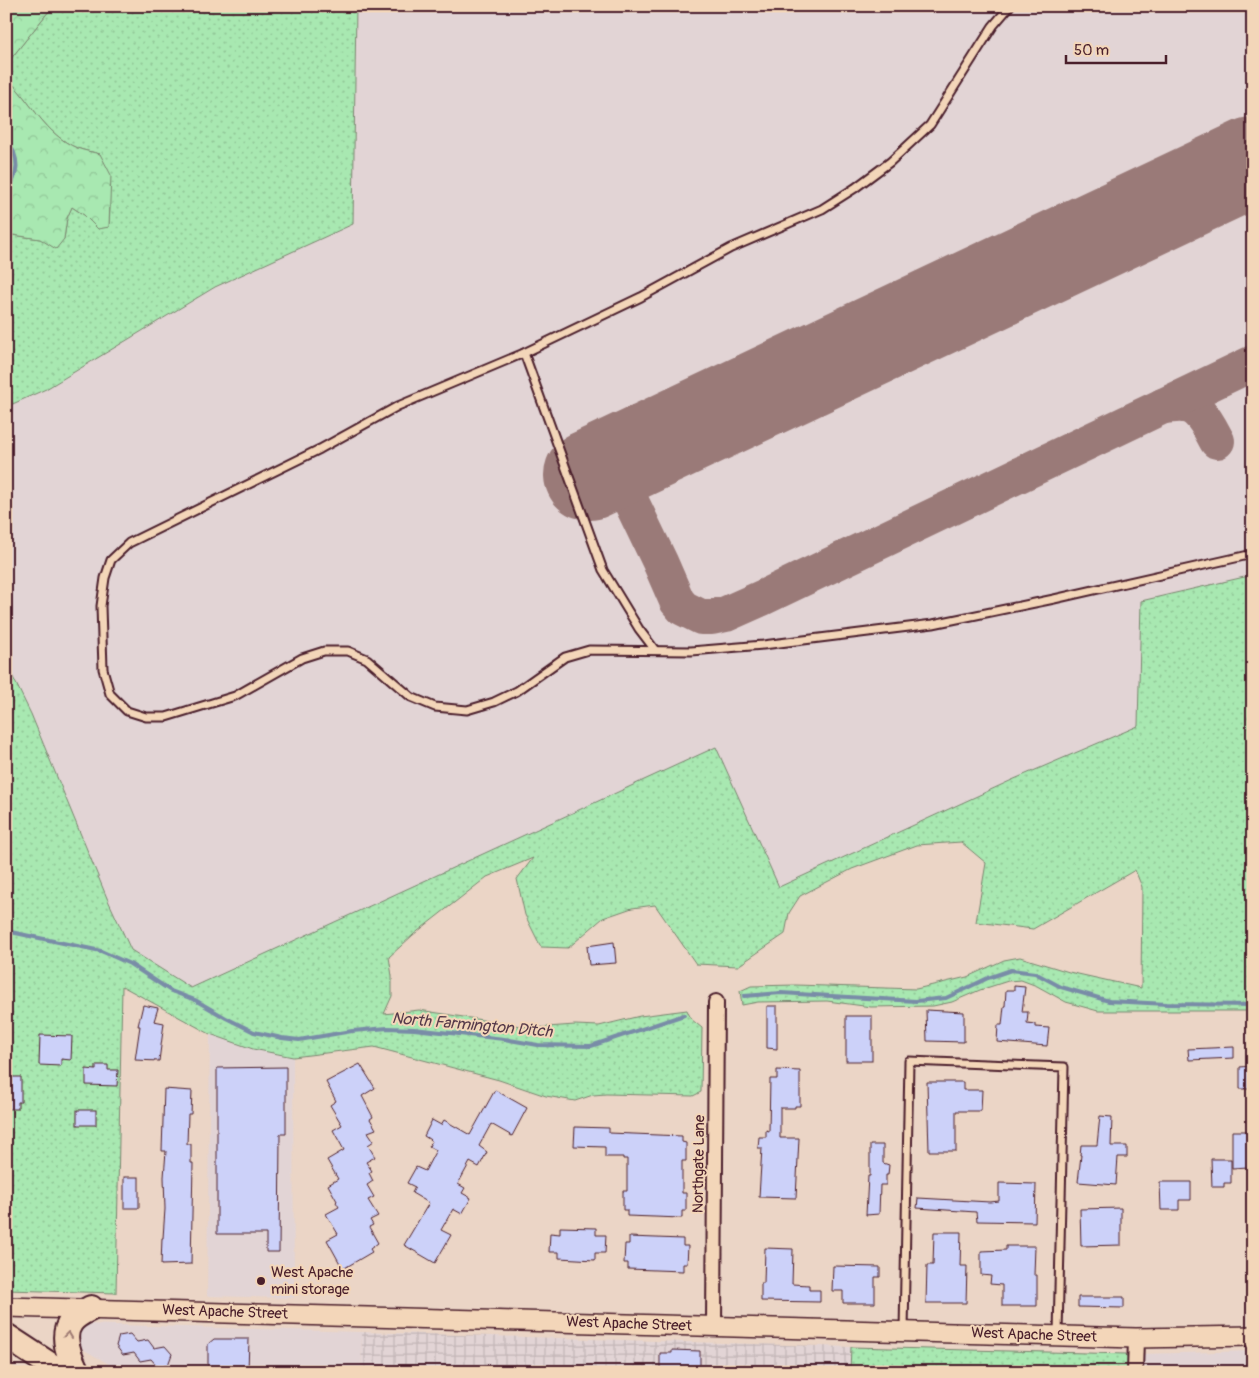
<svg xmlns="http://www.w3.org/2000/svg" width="1259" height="1378" font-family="Pangolin,sans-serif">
	<defs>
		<pattern id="industrial-grid" width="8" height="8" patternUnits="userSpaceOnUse" patternTransform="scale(1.25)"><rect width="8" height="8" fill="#e2d4d5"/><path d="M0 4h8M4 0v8" fill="none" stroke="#c3b6b7"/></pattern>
		<pattern id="grass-dots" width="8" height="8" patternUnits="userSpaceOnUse" patternTransform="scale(1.25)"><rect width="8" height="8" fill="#a8e8b1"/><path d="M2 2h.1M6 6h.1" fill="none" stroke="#92c798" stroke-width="1.8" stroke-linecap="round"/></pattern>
		<pattern id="forest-crowns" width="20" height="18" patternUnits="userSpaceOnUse" patternTransform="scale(1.25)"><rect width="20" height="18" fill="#a8e8b1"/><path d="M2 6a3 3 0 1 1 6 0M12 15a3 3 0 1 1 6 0" fill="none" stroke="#92c798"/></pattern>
	</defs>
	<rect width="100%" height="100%" fill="#ebd5c6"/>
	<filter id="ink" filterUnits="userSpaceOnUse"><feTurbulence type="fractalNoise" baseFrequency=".02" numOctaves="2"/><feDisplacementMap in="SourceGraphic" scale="10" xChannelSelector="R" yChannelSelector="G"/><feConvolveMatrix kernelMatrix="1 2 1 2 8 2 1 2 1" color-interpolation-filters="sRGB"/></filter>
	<g filter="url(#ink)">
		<g fill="#e2d4d5">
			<polygon points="356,6 1253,6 1253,575 1141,601 1138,726 1012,780 779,887 715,748 156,1004 107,898 31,714 6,663 6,407 46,389 215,287 353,224"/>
			<polygon points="210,1034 253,1049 293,1057 294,1298 207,1296"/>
			<polygon points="82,1324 362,1332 361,1372 123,1372 79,1347 77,1345 78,1325"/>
			<polygon points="1253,1351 1253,1372 1142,1372 1143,1354"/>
		</g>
		<polygon fill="url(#industrial-grid)" points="362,1332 851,1347 850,1372 361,1372"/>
		<g fill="url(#grass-dots)" stroke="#79846e">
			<path d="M53 6H356L353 224 215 287 46 389 6 407V234L40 239H64L67 218 72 207 84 215 98 229 109 226 110 207 100 154C93 152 85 151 77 148 46 135 31 102 8 79L9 61Z"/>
			<polygon points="1253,575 1253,1011 1098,1011 1066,1002 1037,986 1021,980 1008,981 980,990 952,1002 933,1006 871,1007 827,1001 758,1002 742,1005 740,991 751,986 796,985 916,989 967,977 1004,960 1020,957 1069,972 1141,988 1142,887 1135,870 1033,929 976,922 986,863 961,842 917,845 852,869 800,896 789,913 785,934 738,966 696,964 655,905 632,908 603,918 568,948 541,947 525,915 517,879 533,858 487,877 413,935 389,957 392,976 392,996 384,1014 419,1010 533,1028 575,1025 599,1026 640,1016 687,1010 691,1019 702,1028 701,1092 693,1096 606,1094 593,1095 575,1101 546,1096 499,1080 374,1047 293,1057 253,1049 210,1034 122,986 116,1293 6,1290 6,663 31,714 107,898 131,950 191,988 716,747 779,887 1012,780 1138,726 1141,601"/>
			<polygon points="851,1347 1126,1354 1130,1363 1130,1372 850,1372"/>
		</g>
		<path fill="url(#forest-crowns)" stroke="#79846e" d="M6 6H53L9 61 8 79C31 102 46 135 77 148 85 151 93 152 100 154L111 175 109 227 98 229 84 215 72 207 67 218 64 239 56 249 40 239 6 234Z"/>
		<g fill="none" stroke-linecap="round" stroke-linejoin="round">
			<g stroke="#798ca7" stroke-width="4">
				<path d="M6 139C21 159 19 173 6 194"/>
				<polyline points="6,931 101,951 130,964 171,991 195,1000 226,1018 254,1032 282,1038 299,1040 352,1031 388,1028 414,1029 504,1039 538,1045 591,1046 684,1015"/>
				<polyline points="744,996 781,993 916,1001 946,998 988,978 1011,970 1035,973 1061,987 1109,1001 1167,1004 1253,1005"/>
			</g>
			<g stroke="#9a7a78" stroke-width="36">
				<path d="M1163 406C1169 406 1177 404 1183 405 1201 406 1209 427 1217 441"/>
				<polyline points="613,464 660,562 677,601 683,608 701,617 712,617 726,614 762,598 1253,363"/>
			</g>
			<polyline stroke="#9a7a78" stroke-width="90" points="589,475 1253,162"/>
		</g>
		<g fill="#ccd1f9" stroke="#4a1f2b">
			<polygon points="614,942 616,963 589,965 587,946"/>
			<polygon points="1014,986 1025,987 1022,1012 1028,1012 1027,1023 1035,1024 1035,1027 1049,1028 1047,1046 997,1042 998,1025 1002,1025 1004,1006 1005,1006 1006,990 1014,990"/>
			<polygon points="143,1005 158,1008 154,1021 164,1023 159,1061 135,1060 140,1026 138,1026"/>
			<polygon points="767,1006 777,1006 777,1049 767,1048"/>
			<polygon points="926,1010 964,1012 964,1042 927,1041"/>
			<rect x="846" y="1016" width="26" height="45"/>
			<polygon points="40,1035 72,1036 71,1060 61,1059 61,1066 39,1065"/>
			<polygon points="1234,1047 1234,1058 1189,1060 1188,1049"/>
			<polygon points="360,1064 375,1088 362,1096 373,1117 370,1119 376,1129 368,1132 374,1141 368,1145 375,1157 366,1162 372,1171 369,1173 373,1181 367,1185 374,1197 368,1200 378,1216 370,1220 373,1225 369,1227 378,1243 370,1249 372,1252 343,1269 327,1240 338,1234 326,1214 339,1207 336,1202 337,1201 328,1185 338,1179 327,1160 344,1150 333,1130 342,1125 330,1105 336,1101 326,1082"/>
			<polygon points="96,1065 108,1065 108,1070 118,1070 117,1086 86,1085 86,1069 96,1070"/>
			<polygon points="1253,1066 1253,1089 1240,1089 1240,1067"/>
			<polygon points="286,1067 286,1134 280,1134 279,1252 266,1252 266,1234 217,1234 217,1068"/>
			<polygon points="777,1070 800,1071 800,1106 795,1106 795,1108 780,1108 780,1138 799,1138 796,1198 759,1197 762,1148 758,1148 759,1137 766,1137 766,1130 769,1131 770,1079 777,1079"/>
			<polygon points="6,1077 21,1077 21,1102 18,1102 18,1109 6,1109"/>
			<polygon points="927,1082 963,1082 963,1090 982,1090 981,1111 956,1111 956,1151 929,1151"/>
			<polygon points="164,1089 192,1091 191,1114 188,1114 187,1144 191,1144 191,1163 193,1163 191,1264 161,1265 162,1238 163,1238 165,1209 164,1177 166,1151 162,1151"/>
			<polygon points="495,1090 527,1108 512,1136 491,1124 479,1146 487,1152 479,1167 470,1162 458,1184 465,1188 462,1193 471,1198 462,1214 453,1209 441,1230 451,1235 435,1263 404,1245 429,1203 412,1193 415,1187 407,1183 416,1167 425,1171 436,1150 429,1146 432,1141 424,1136 432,1120 441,1125 444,1120 470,1135"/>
			<rect x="77" y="1110" width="19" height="15"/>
			<polygon points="1100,1116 1112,1117 1111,1146 1127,1146 1127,1157 1118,1157 1116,1185 1078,1182 1081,1155 1080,1155 1081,1145 1097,1145"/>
			<polygon points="575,1127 609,1128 609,1133 682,1136 682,1142 686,1143 686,1161 682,1161 682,1193 686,1193 686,1211 682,1211 682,1218 627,1216 627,1210 623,1210 623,1191 627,1191 627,1159 623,1159 623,1157 605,1157 605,1147 574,1146"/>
			<polygon points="1232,1131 1248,1131 1248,1167 1232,1168"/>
			<polygon points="870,1145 883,1145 883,1163 889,1165 888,1175 886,1175 886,1185 880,1185 879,1214 866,1215 868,1176 870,1176"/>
			<polygon points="1211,1159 1231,1159 1231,1183 1224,1183 1224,1187 1212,1187"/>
			<rect x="124" y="1177" width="15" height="31"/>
			<polygon points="1160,1182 1191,1182 1191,1200 1179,1200 1179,1210 1161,1210"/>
			<polygon points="999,1183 1036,1184 1035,1222 977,1221 976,1212 917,1208 918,1198 990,1202 999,1201"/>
			<polygon points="1121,1208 1121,1245 1081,1246 1080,1209"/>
			<polygon points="560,1227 596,1228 596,1235 606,1235 605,1253 595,1253 595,1260 559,1258 559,1252 549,1252 550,1233 560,1234"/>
			<polygon points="934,1232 961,1232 960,1266 967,1266 966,1303 926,1303 927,1265 933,1265"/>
			<polygon points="629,1237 683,1239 683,1246 688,1246 687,1264 683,1264 683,1271 628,1269 628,1263 624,1263 625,1244 629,1244"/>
			<polygon points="1006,1246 1035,1246 1034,1275 1037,1275 1037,1306 1002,1306 1002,1285 990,1284 991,1276 981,1275 981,1251 1006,1250"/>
			<polygon points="765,1248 793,1249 792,1284 809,1285 809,1290 820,1290 820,1302 761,1301 761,1283 764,1283"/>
			<polygon points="833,1266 880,1267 880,1277 875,1277 875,1303 843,1303 843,1291 832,1291"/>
			<polygon points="1078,1297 1124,1297 1124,1308 1078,1307"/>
			<polygon points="130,1334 137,1342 148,1340 154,1348 165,1346 172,1354 168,1365 158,1367 151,1359 140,1361 134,1353 123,1355 116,1346 119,1336"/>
			<polygon points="214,1339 249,1339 248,1372 208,1372 208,1344"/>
			<polygon points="672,1350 700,1351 700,1372 660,1372 660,1353 672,1353"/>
		</g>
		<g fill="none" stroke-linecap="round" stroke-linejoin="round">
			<g stroke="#4a1f2b" stroke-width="11">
				<g id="lane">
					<polyline points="1010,6 993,26 930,125 890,162 855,188 822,209 731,248 641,297 524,353 398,406 320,449 129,543 111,560 105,578 101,606 103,669 110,694 127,711 146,717 166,717 235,696 302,658 324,651 348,651 367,659 411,697 435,707 467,710 494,702 517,691 565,657 589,650 691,651 763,645 933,624 1054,599 1253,554"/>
					<polyline points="524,353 603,570 639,629 655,650"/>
					<polyline points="904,1331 909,1061 1064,1067 1058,1334"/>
				</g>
			</g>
			<g stroke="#4a1f2b" stroke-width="18">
				<g id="street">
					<polyline points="714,1326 716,1002"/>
					<polyline points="1135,1372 1136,1338"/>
				</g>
			</g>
			<g stroke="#4a1f2b" stroke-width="22">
				<polyline id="secondary" points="6,1307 1136,1338 1253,1336"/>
			</g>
			<g stroke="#4a1f2b" stroke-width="28">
				<g id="highway">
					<polyline points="6,1336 61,1372"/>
					<path d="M77 1372C70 1358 60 1336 71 1322 76 1315 84 1312 91 1308"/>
				</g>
			</g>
			<use href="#lane" stroke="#f3d6b9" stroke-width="7"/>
			<use href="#street" stroke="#f3d6b9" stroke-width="14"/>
			<use href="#secondary" stroke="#f3d6b9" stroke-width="19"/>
			<use href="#highway" stroke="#f3d6b9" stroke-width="24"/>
		</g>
		<defs><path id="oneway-chevron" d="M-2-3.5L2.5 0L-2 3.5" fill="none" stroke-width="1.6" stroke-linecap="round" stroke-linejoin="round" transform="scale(1.25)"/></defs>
		<use stroke="#9e7a72" href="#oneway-chevron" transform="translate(68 1335) rotate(-84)"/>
	</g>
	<circle fill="#4a1f2b" stroke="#f3d6b9" stroke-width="2" cx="261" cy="1281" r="5"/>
	<g text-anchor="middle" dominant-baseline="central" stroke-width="4" stroke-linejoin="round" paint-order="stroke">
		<g font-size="15" fill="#4a1f2b" stroke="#f3d6b9">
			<text transform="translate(699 1164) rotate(-89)">Northgate Lane</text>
			<text transform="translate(225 1312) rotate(2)">West Apache Street</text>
			<text transform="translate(629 1324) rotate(2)">West Apache Street</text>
			<text transform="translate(1034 1335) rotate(2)">West Apache Street</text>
		</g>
		<g font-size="15" fill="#4a1f2b" stroke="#f3d6b9" text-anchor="start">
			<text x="271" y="1272">West Apache<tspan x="271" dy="17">mini storage</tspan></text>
		</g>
		<g font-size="16" font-style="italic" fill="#563a4a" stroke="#f3d6b9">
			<text transform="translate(472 1025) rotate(5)">North Farmington Ditch</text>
		</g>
	</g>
	<rect width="1259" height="1378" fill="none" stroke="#f3d6b9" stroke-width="25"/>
	<rect x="12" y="12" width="1234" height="1353" fill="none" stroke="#4a1f2b" stroke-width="2" filter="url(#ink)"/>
	<path d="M1066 55v8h100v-8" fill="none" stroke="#4a1f2b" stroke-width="2.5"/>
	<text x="1074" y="55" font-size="15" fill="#4a1f2b" stroke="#f3d6b9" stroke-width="4" paint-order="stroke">50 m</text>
</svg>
